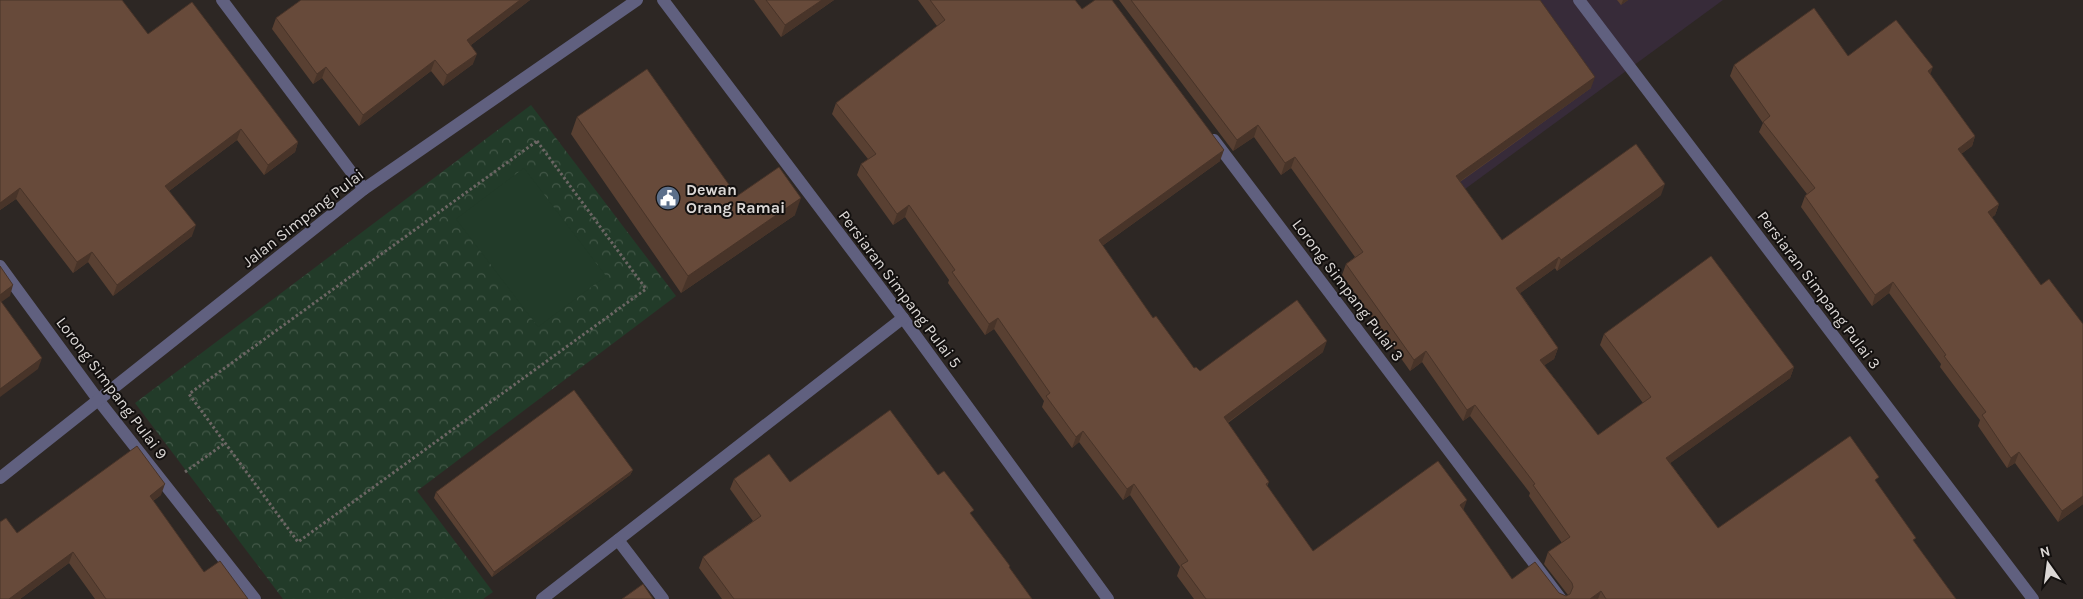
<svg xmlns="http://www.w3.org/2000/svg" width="2083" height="599" font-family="Karla,sans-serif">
	<defs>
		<pattern id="park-crowns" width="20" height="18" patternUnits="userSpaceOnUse" patternTransform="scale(1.25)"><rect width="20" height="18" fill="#223b29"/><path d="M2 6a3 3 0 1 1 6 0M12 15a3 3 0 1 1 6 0" fill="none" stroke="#425747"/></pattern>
	</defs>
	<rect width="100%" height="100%" fill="#2d2724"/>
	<polygon fill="#372b39" points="1323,0 1723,0 1461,192"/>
	<polygon fill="url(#park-crowns)" points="531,105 676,296 417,491 493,592 483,599 283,599 135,403"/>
	<polygon fill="#223b29" points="524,168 606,276 538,327 456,219"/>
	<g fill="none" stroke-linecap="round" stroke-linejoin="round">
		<g stroke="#6c6664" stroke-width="3" stroke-dasharray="2.5 2.5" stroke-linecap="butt">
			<polygon points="537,141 646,289 298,542 189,394"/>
			<polyline points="185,472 225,443"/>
		</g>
		<g stroke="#60607f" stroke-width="12">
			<polyline points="222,0 364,189"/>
			<polyline points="663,0 903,318 1108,599"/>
			<polyline points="1579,0 2033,599"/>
			<polyline points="1214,140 1561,599"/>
			<polyline points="0,266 99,401 255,599"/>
			<polyline points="0,478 364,189 637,0"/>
			<polyline points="618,540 663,599"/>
			<polyline points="542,599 903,318"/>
		</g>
	</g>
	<g fill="#594032">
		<polygon points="0,0 148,34 298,142 295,152 264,175 237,140 169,191 192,236 113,296 88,262 73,273 16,199 0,210"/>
		<polygon points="301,0 530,0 471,45 473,64 443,86 431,71 359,126 322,78 313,84 272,29 276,18"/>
		<polygon points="754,0 834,0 781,37"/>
		<polygon points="918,0 1075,0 1082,9 1220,161 1102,246 1153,318 1194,368 1200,371 1323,352 1228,423 1269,482 1267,486 1313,551 1463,510 1512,579 1559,593 1566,596 1568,595 1544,564 1548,552 1562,543 1529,496 1530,493 1470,416 1463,421 1422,362 1410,371 1342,275 1346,264 1355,257 1291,168 1281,175 1254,137 1233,151 1119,0 1540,0 1591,88 1460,182 1502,240 1661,195 1557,271 1555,268 1520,293 1558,348 1554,359 1544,365 1598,435 1643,403 1600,345 1604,334 1794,367 1790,378 1670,463 1718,528 1877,483 1915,543 1956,599 1194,599 1177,576 1180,567 1130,495 1123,500 1079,442 1072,448 1042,407 1044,401 994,329 985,335 948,283 949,280 905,217 893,225 857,175 861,164 868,159 832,114 836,103 937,26"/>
		<polygon points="1617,0 1628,0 1621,5"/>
		<polygon points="1848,56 1930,74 1975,136 1972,146 1961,154 1999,204 1995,215 1992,217 2083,504 2058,522 2015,463 2007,468 1978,426 1980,420 1940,367 1941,364 1889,293 1872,306 1801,207 1805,196 1807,194 1759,132 1763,123 1730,76 1734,65"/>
		<polygon points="577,117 737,196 795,215 681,293 571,134"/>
		<polygon points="633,470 630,475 492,577 434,498 436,492"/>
		<polygon points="938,475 972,516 1032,599 722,599 699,568 703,557 753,521 730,489 734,479 790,482"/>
		<polygon points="161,495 153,501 204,572 248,599 95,599 69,563 20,599 0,599 17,533"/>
	</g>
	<g fill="#483429">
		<polygon points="520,0 530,0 463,51 467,40"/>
		<polygon points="822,0 834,0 781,37 785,25"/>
		<polygon points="1623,0 1628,0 1621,5"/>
		<polygon points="477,54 473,64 443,86 447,75"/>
		<polygon points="435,60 431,71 359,126 363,115"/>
		<polygon points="326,67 322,78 313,84 317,74"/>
		<polygon points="1933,67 1929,78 1928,71"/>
		<polygon points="1595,77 1591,88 1452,187 1456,176"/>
		<polygon points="1258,125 1254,137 1233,151 1237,140"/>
		<polygon points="241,129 237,140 161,197 165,186"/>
		<polygon points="1975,136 1972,146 1954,159 1958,149"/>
		<polygon points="298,142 295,152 264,175 268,165"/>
		<polygon points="1224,150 1220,161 1095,251 1099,240"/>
		<polygon points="1295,157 1291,168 1281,175 1285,163"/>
		<polygon points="1665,184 1661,195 1557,271 1561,260"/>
		<polygon points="20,188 16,199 0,210 0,203"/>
		<polygon points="801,198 795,215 681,293 688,276"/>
		<polygon points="1999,204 1995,215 1984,223 1988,212"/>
		<polygon points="909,205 905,217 893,225 897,214"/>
		<polygon points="196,225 192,236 113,296 117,285"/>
		<polygon points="92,252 88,262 73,273 77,262"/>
		<polygon points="1559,257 1555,268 1512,299 1516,288"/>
		<polygon points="1893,282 1889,293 1872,306 1875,295"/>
		<polygon points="13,285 10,296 0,303 0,295"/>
		<polygon points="998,318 994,329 985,335 989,324"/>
		<polygon points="1327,341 1323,352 1220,428 1224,417"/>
		<polygon points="1558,348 1554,359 1536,371 1540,360"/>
		<polygon points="1426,351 1422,362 1410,371 1414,360"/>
		<polygon points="42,358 38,369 0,397 0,389"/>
		<polygon points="1794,367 1790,378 1662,469 1666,458"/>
		<polygon points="1475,405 1470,416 1463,421 1467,410"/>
		<polygon points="1083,431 1079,442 1072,448 1076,437"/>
		<polygon points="2019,452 2015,463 2007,468 2011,458"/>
		<polygon points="633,470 630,475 492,577 494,572"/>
		<polygon points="165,484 161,495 146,506 150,496"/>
		<polygon points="1134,484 1130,495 1123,500 1127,489"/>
		<polygon points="2083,496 2083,504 2058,522 2062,511"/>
		<polygon points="1467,500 1463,511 1460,505"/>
		<polygon points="73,552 69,563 20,599 9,599"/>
		<polygon points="1601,591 1598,599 1590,599"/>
	</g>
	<g fill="#674a3a" stroke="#483429">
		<polygon points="0,0 122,0 148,34 192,2 298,142 268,165 241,129 165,186 196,225 117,285 92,252 77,262 20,188 0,203"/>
		<polygon points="301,0 520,0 467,40 477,54 447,75 435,60 363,115 326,67 317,74 276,18"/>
		<polygon points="766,0 822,0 785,25"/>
		<polygon points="930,0 1075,0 1082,9 1095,0 1112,0 1224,150 1099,240 1153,318 1156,316 1194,368 1196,367 1200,371 1297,300 1327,341 1224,417 1269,482 1266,484 1313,551 1438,461 1467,500 1460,505 1512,579 1535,562 1559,593 1566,596 1570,594 1573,587 1572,583 1548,552 1570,537 1533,485 1535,484 1475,405 1467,410 1426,351 1414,360 1346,264 1363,252 1295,157 1285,163 1258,125 1237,140 1131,0 1540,0 1595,77 1456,176 1502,240 1636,144 1665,184 1561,260 1559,257 1516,288 1558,348 1540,360 1598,435 1651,397 1604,334 1711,256 1794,367 1666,458 1718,528 1850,436 1879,477 1875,480 1916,538 1913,540 1956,599 1606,599 1601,591 1590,599 1206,599 1181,565 1188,561 1134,484 1127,489 1083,431 1076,437 1046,396 1050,393 998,318 989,324 952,272 955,270 909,205 897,214 861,164 876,154 836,103 945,20"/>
		<polygon points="1814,8 1848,56 1896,20 1933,67 1928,71 1975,136 1958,149 1999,204 1988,212 2041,285 2049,279 2083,324 2083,496 2062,511 2019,452 2011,458 1982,415 1986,412 1944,356 1946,355 1893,282 1875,295 1805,196 1815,188 1763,122 1770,116 1734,65"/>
		<polygon points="647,69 737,196 779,167 801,198 688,276 577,117"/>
		<polygon points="0,266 13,285 0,295"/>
		<polygon points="0,300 42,358 0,389"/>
		<polygon points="574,390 633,470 494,572 436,492"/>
		<polygon points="890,410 938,475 944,471 974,510 970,513 1010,566 1009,567 1032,599 734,599 703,557 761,516 734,479 769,454 790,482"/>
		<polygon points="137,446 165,484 150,496 204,572 220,561 248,599 106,599 73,552 9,599 0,599 0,522 6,518 17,533"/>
		<polygon points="643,584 653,599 622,599"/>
	</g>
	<defs>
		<g id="civic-disc" transform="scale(1.25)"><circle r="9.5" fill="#5c6f8a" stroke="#13100f"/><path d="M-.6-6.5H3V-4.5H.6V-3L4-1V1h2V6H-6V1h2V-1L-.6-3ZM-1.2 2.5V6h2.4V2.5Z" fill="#fff"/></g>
	</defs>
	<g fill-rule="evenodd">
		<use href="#civic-disc" x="668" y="198"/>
	</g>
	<g text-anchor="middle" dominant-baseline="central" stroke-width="4" stroke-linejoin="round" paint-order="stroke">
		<g font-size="16" font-weight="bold" fill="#dcd8d6" stroke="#13100f" text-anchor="start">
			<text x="686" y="189">Dewan<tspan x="686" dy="18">Orang Ramai</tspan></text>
		</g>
		<g font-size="16" fill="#dcd8d6" stroke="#13100f">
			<text transform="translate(303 218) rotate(-38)">Jalan Simpang Pulai</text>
			<text transform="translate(900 289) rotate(53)">Persiaran Simpang Pulai 5</text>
			<text transform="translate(1348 290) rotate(53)">Lorong Simpang Pulai 3</text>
			<text transform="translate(1819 290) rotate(53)">Persiaran Simpang Pulai 3</text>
			<text transform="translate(112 388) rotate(53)">Lorong Simpang Pulai 9</text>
		</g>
	</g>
	<g transform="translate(2048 564) rotate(346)" stroke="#13100f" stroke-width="4" paint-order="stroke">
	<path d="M0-4L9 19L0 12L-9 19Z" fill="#dcd8d6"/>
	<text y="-8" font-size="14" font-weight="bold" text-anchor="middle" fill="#dcd8d6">N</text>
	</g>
</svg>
